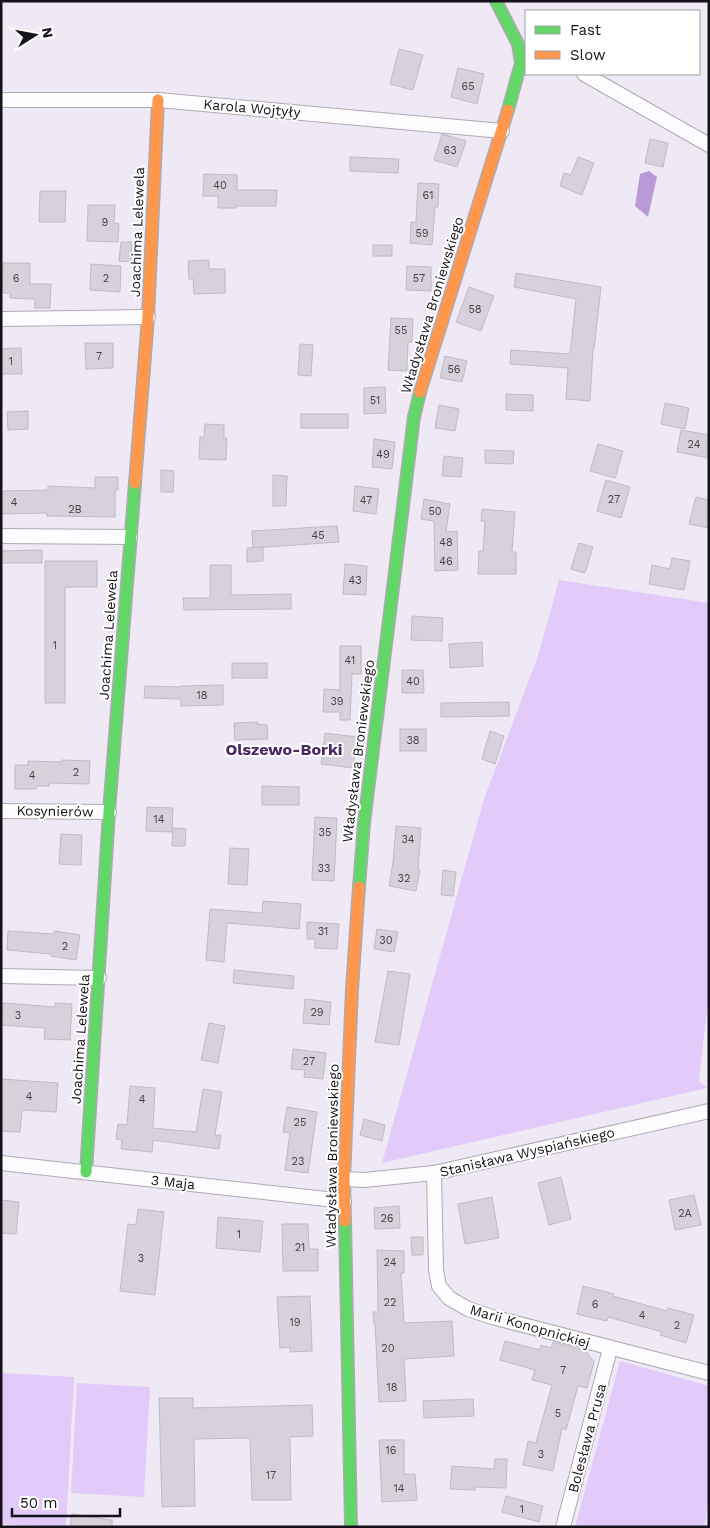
<svg xmlns="http://www.w3.org/2000/svg" width="710" height="1528" font-family="'Work Sans',sans-serif">
	<rect width="100%" height="100%" fill="#efe9f5"/>
	<g fill="#e2cbfa">
		<polygon points="559,580 709,603 709,1009 707,1009 699,1081 707,1088 382,1163 484,799 538,656"/>
		<polygon points="620,1361 709,1386 709,1488 705,1527 575,1527"/>
		<polygon points="1,1373 74,1377 66,1527 1,1524"/>
		<polygon points="77,1383 150,1387 144,1497 71,1493"/>
	</g>
	<polygon fill="#b999d7" points="649,171 657,177 648,217 635,206 640,174"/>
	<g fill="#d6d1db" stroke="#bfbac4">
		<polygon points="399,49 423,55 413,90 390,84"/>
		<polygon points="458,68 484,74 477,104 451,97"/>
		<polygon points="442,134 466,141 457,167 434,160"/>
		<polygon points="650,139 668,143 663,167 645,163"/>
		<polygon points="350,157 399,159 398,173 350,171"/>
		<polygon points="578,157 594,163 582,195 560,186 564,173 571,175"/>
		<polygon points="204,174 237,175 237,190 277,190 276,206 236,206 236,208 218,208 218,196 203,196"/>
		<polygon points="418,183 439,184 438,207 435,207 432,245 410,243 411,222 416,222"/>
		<polygon points="40,191 66,191 65,222 39,222"/>
		<polygon points="88,205 115,205 114,223 119,224 118,242 87,241"/>
		<polygon points="121,242 132,242 131,262 119,261"/>
		<rect x="373" y="245" width="19" height="11"/>
		<polygon points="209,260 209,269 225,269 225,293 194,294 193,279 189,279 188,261"/>
		<polygon points="3,263 30,263 30,284 51,284 50,308 35,308 35,299 10,298 10,293 2,293"/>
		<polygon points="91,264 121,266 120,292 90,290"/>
		<polygon points="407,266 431,267 431,291 406,290"/>
		<polygon points="516,273 601,287 594,349 593,349 590,401 566,399 568,368 510,364 511,350 570,354 576,299 514,287"/>
		<polygon points="469,287 494,296 481,331 456,322"/>
		<polygon points="391,318 413,319 412,342 408,342 407,371 388,370"/>
		<polygon points="85,343 113,343 113,368 86,369"/>
		<polygon points="300,344 313,345 311,376 298,375"/>
		<polygon points="21,348 22,374 1,374 1,349"/>
		<polygon points="445,356 467,361 462,382 440,378"/>
		<polygon points="385,387 386,413 364,414 364,388"/>
		<polygon points="506,394 533,395 533,411 506,410"/>
		<polygon points="665,403 689,408 685,429 661,424"/>
		<polygon points="439,405 459,409 455,431 435,428"/>
		<polygon points="28,411 28,429 8,430 7,412"/>
		<rect x="301" y="414" width="47" height="14"/>
		<polygon points="205,424 224,425 224,438 227,438 226,460 199,459 200,437 204,437"/>
		<polygon points="681,430 709,435 709,458 677,452"/>
		<polygon points="374,439 395,442 392,469 372,467"/>
		<polygon points="598,444 623,451 615,478 590,471"/>
		<polygon points="485,450 514,451 513,464 485,463"/>
		<polygon points="444,456 463,458 461,477 442,476"/>
		<polygon points="161,470 174,471 173,492 161,492"/>
		<polygon points="273,475 287,476 286,506 273,506"/>
		<polygon points="95,477 118,477 118,490 115,490 115,517 47,516 47,513 1,514 1,491 48,490 48,486 95,488"/>
		<polygon points="606,480 630,487 621,518 597,511"/>
		<polygon points="355,486 379,489 376,514 353,511"/>
		<polygon points="696,497 709,500 709,528 689,524"/>
		<polygon points="424,499 450,504 446,532 457,531 458,570 435,571 434,521 421,519"/>
		<polygon points="482,509 515,512 512,552 516,552 516,574 478,574 479,551 483,551 485,521 481,521"/>
		<polygon points="337,526 339,542 253,548 252,531"/>
		<polygon points="579,543 593,547 585,573 571,569"/>
		<polygon points="263,547 263,561 247,562 247,548"/>
		<polygon points="42,550 42,563 1,563 1,551"/>
		<polygon points="672,558 690,561 684,590 649,584 652,565 670,569"/>
		<polygon points="45,561 97,561 97,587 65,587 65,703 45,703"/>
		<polygon points="345,564 367,566 366,595 343,594"/>
		<polygon points="210,565 231,565 231,595 291,594 291,609 184,610 183,598 210,598"/>
		<polygon points="412,616 443,618 442,641 411,640"/>
		<polygon points="482,642 483,666 450,668 449,644"/>
		<polygon points="340,646 361,646 361,674 352,674 350,720 340,720 340,712 323,712 324,689 340,690"/>
		<rect x="232" y="663" width="35" height="15"/>
		<polygon points="402,670 423,670 424,693 402,693"/>
		<polygon points="223,685 223,705 181,706 181,699 144,698 145,686 181,687 181,686"/>
		<polygon points="509,702 509,716 441,717 441,703"/>
		<polygon points="257,722 257,724 267,725 268,739 235,740 234,723"/>
		<rect x="400" y="729" width="26" height="22"/>
		<polygon points="490,731 504,736 495,764 482,759"/>
		<polygon points="325,733 357,737 353,768 321,764"/>
		<polygon points="62,760 90,761 89,784 49,783 49,786 36,786 36,789 15,789 15,765 28,765 28,761 62,762"/>
		<polygon points="262,786 299,787 299,805 262,805"/>
		<polygon points="147,807 173,808 172,832 146,831"/>
		<polygon points="315,817 337,818 334,881 312,880"/>
		<polygon points="396,826 421,828 418,870 420,870 416,891 389,886 393,862"/>
		<polygon points="173,828 186,829 185,846 172,846"/>
		<polygon points="61,834 82,835 81,865 59,864"/>
		<polygon points="230,848 249,849 247,885 228,884"/>
		<polygon points="443,870 456,872 453,896 441,895"/>
		<polygon points="263,901 301,904 299,929 227,923 224,962 206,960 210,909 262,913"/>
		<polygon points="307,922 339,924 337,949 315,948 315,939 307,939"/>
		<polygon points="377,929 398,932 394,952 374,949"/>
		<polygon points="8,931 54,934 55,931 80,935 76,960 51,956 51,954 7,950"/>
		<polygon points="234,970 294,976 293,989 233,983"/>
		<polygon points="388,971 410,974 399,1045 375,1042"/>
		<polygon points="305,999 331,1002 329,1025 303,1023"/>
		<polygon points="3,1003 55,1007 55,1003 72,1004 70,1040 44,1039 45,1028 1,1025"/>
		<polygon points="209,1023 225,1026 218,1063 201,1060"/>
		<polygon points="293,1049 326,1053 323,1079 304,1077 305,1070 291,1069"/>
		<polygon points="1,1079 58,1083 56,1112 22,1110 20,1132 1,1131"/>
		<polygon points="130,1086 155,1088 153,1128 196,1132 203,1089 222,1092 215,1135 221,1135 219,1149 153,1140 152,1152 121,1149 122,1140 116,1139 118,1124 127,1125"/>
		<polygon points="287,1107 317,1112 308,1173 285,1170 290,1133 283,1132"/>
		<polygon points="364,1119 385,1125 382,1141 360,1135"/>
		<polygon points="561,1177 571,1219 549,1225 538,1183"/>
		<polygon points="694,1195 701,1225 675,1230 669,1200"/>
		<polygon points="492,1197 499,1238 465,1244 458,1204"/>
		<polygon points="1,1200 19,1202 16,1234 1,1233"/>
		<polygon points="399,1206 400,1228 375,1229 374,1208"/>
		<polygon points="138,1209 164,1212 155,1295 120,1291 128,1224 136,1225"/>
		<polygon points="218,1217 263,1221 260,1252 216,1248"/>
		<polygon points="282,1224 308,1224 309,1249 318,1249 318,1271 283,1271"/>
		<polygon points="411,1237 423,1237 423,1255 412,1255"/>
		<polygon points="377,1250 404,1251 404,1273 401,1273 404,1323 452,1321 454,1356 404,1359 406,1401 379,1402 375,1324 374,1324 373,1312 378,1312"/>
		<polygon points="583,1286 614,1294 613,1296 667,1311 668,1308 694,1315 686,1343 660,1335 662,1332 608,1317 607,1321 577,1314"/>
		<polygon points="310,1296 312,1351 290,1352 290,1347 280,1348 277,1297"/>
		<polygon points="505,1341 540,1350 541,1345 551,1348 553,1342 586,1351 594,1362 587,1388 578,1386 566,1430 562,1428 553,1471 523,1465 528,1441 536,1443 552,1385 532,1380 535,1370 500,1360"/>
		<polygon points="159,1398 193,1398 193,1408 312,1405 313,1436 290,1437 291,1500 252,1500 250,1438 194,1439 195,1506 162,1507"/>
		<polygon points="473,1399 474,1416 424,1418 423,1401"/>
		<polygon points="379,1440 404,1440 404,1474 415,1474 417,1500 382,1502"/>
		<polygon points="495,1459 507,1459 506,1488 475,1487 475,1490 450,1489 452,1466 494,1469"/>
		<polygon points="506,1496 543,1506 539,1522 502,1512"/>
		<polygon points="72,1514 112,1520 112,1527 70,1527"/>
	</g>
	<g fill="none" stroke-linecap="round" stroke-linejoin="round">
		<g stroke="#aeaab2" stroke-width="16">
			<g id="street">
				<polyline points="584,74 709,145"/>
				<polyline points="1,100 158,100 502,131"/>
				<polyline points="1,319 148,317"/>
				<polyline points="1,536 130,537"/>
				<polyline points="1,811 109,812"/>
				<polyline points="1,976 99,978"/>
				<polyline points="1,1163 344,1201"/>
				<polyline points="434,1173 436,1270 439,1286 449,1298 468,1309 492,1317 709,1373"/>
				<polyline points="344,1179 364,1180 434,1173 709,1111"/>
				<polyline points="563,1527 610,1349"/>
			</g>
		</g>
		<g stroke="#aeaab2" stroke-width="14">
			<g id="fast">
				<polyline points="496,1 518,44 521,63 508,110"/>
				<polyline points="359,887 364,823 414,417 420,392"/>
				<polyline points="86,1172 109,812 135,483"/>
				<polyline points="345,1221 351,1527"/>
			</g>
		</g>
		<g stroke="#aeaab2" stroke-width="14">
			<g id="slow">
				<polyline points="420,392 508,110"/>
				<polyline points="135,483 148,317 158,100"/>
				<polyline points="345,1221 344,1179 352,989 359,887"/>
			</g>
		</g>
		<use href="#street" stroke="#fdfcfe" stroke-width="14"/>
		<use href="#fast" stroke="#63d668" stroke-width="11"/>
		<use href="#slow" stroke="#ff974d" stroke-width="11"/>
	</g>
	<g text-anchor="middle" dominant-baseline="central" stroke-width="4" stroke-linejoin="round" paint-order="stroke">
		<g font-size="11" fill="#46424a">
			<text x="468" y="86">65</text>
			<text x="450" y="150">63</text>
			<text x="220" y="185">40</text>
			<text x="428" y="195">61</text>
			<text x="105" y="222">9</text>
			<text x="422" y="233">59</text>
			<text x="16" y="278">6</text>
			<text x="106" y="278">2</text>
			<text x="419" y="278">57</text>
			<text x="475" y="309">58</text>
			<text x="401" y="330">55</text>
			<text x="99" y="356">7</text>
			<text x="11" y="361">1</text>
			<text x="454" y="369">56</text>
			<text x="375" y="400">51</text>
			<text x="694" y="444">24</text>
			<text x="383" y="454">49</text>
			<text x="614" y="499">27</text>
			<text x="366" y="500">47</text>
			<text x="14" y="502">4</text>
			<text x="75" y="509">2B</text>
			<text x="435" y="511">50</text>
			<text x="318" y="535">45</text>
			<text x="446" y="542">48</text>
			<text x="446" y="561">46</text>
			<text x="355" y="580">43</text>
			<text x="55" y="645">1</text>
			<text x="350" y="660">41</text>
			<text x="413" y="681">40</text>
			<text x="202" y="695">18</text>
			<text x="337" y="701">39</text>
			<text x="413" y="740">38</text>
			<text x="76" y="772">2</text>
			<text x="32" y="775">4</text>
			<text x="159" y="819">14</text>
			<text x="325" y="832">35</text>
			<text x="408" y="839">34</text>
			<text x="324" y="868">33</text>
			<text x="404" y="878">32</text>
			<text x="323" y="931">31</text>
			<text x="386" y="940">30</text>
			<text x="65" y="946">2</text>
			<text x="317" y="1012">29</text>
			<text x="18" y="1015">3</text>
			<text x="309" y="1061">27</text>
			<text x="29" y="1096">4</text>
			<text x="142" y="1099">4</text>
			<text x="300" y="1122">25</text>
			<text x="298" y="1161">23</text>
			<text x="685" y="1213">2A</text>
			<text x="387" y="1218">26</text>
			<text x="239" y="1234">1</text>
			<text x="300" y="1247">21</text>
			<text x="141" y="1258">3</text>
			<text x="390" y="1262">24</text>
			<text x="390" y="1302">22</text>
			<text x="595" y="1304">6</text>
			<text x="642" y="1315">4</text>
			<text x="295" y="1322">19</text>
			<text x="677" y="1325">2</text>
			<text x="388" y="1348">20</text>
			<text x="563" y="1370">7</text>
			<text x="392" y="1387">18</text>
			<text x="558" y="1413">5</text>
			<text x="391" y="1450">16</text>
			<text x="541" y="1454">3</text>
			<text x="271" y="1475">17</text>
			<text x="399" y="1488">14</text>
			<text x="522" y="1509">1</text>
		</g>
		<g font-size="14" fill="#16121a" stroke="#fff">
			<text transform="translate(252 108) rotate(5)">Karola Wojtyły</text>
			<text transform="translate(137 232) rotate(-88)">Joachima Lelewela</text>
			<text transform="translate(432 305) rotate(-73)">Władysława Broniewskiego</text>
			<text transform="translate(108 635) rotate(-86)">Joachima Lelewela</text>
			<text transform="translate(358 751) rotate(-83)">Władysława Broniewskiego</text>
			<text transform="translate(55 811) rotate(1)">Kosynierów</text>
			<text transform="translate(80 1039) rotate(-86)">Joachima Lelewela</text>
			<text transform="translate(527 1152) rotate(-13)">Stanisława Wyspiańskiego</text>
			<text transform="translate(332 1156) rotate(-89)">Władysława Broniewskiego</text>
			<text transform="translate(173 1182) rotate(6)">3 Maja</text>
			<text transform="translate(530 1326) rotate(16)">Marii Konopnickiej</text>
			<text transform="translate(587 1438) rotate(-75)">Bolesława Prusa</text>
		</g>
		<g font-size="16" font-weight="bold" fill="#492a63" stroke="#fff">
			<text x="284" y="749">Olszewo-Borki</text>
		</g>
	</g>
	<rect width="710" height="1528" fill="none" stroke="#16121a" stroke-width="5"/>
	<rect x="525" y="10" width="175" height="65" fill="#ffffff" stroke="#a2a0a3"/>
	<rect x="535" y="26" width="25" height="8" fill="#63d668" stroke="#a2a0a3"/>
	<text x="570" y="35" font-size="15" fill="#16121a">Fast</text>
	<rect x="535" y="51" width="25" height="8" fill="#ff974d" stroke="#a2a0a3"/>
	<text x="570" y="60" font-size="15" fill="#16121a">Slow</text>
	<g transform="translate(35 35) rotate(79)" stroke="#ffffff" stroke-width="4" paint-order="stroke">
	<path d="M0-4L9 19L0 12L-9 19Z" fill="#16121a"/>
	<text y="-8" font-size="14" font-weight="bold" text-anchor="middle" fill="#16121a">N</text>
	</g>
	<path d="M12 1508v8h108v-8" fill="none" stroke="#16121a" stroke-width="2.5"/>
	<text x="20" y="1508" font-size="15" fill="#16121a" stroke="#ffffff" stroke-width="4" paint-order="stroke">50 m</text>
</svg>
